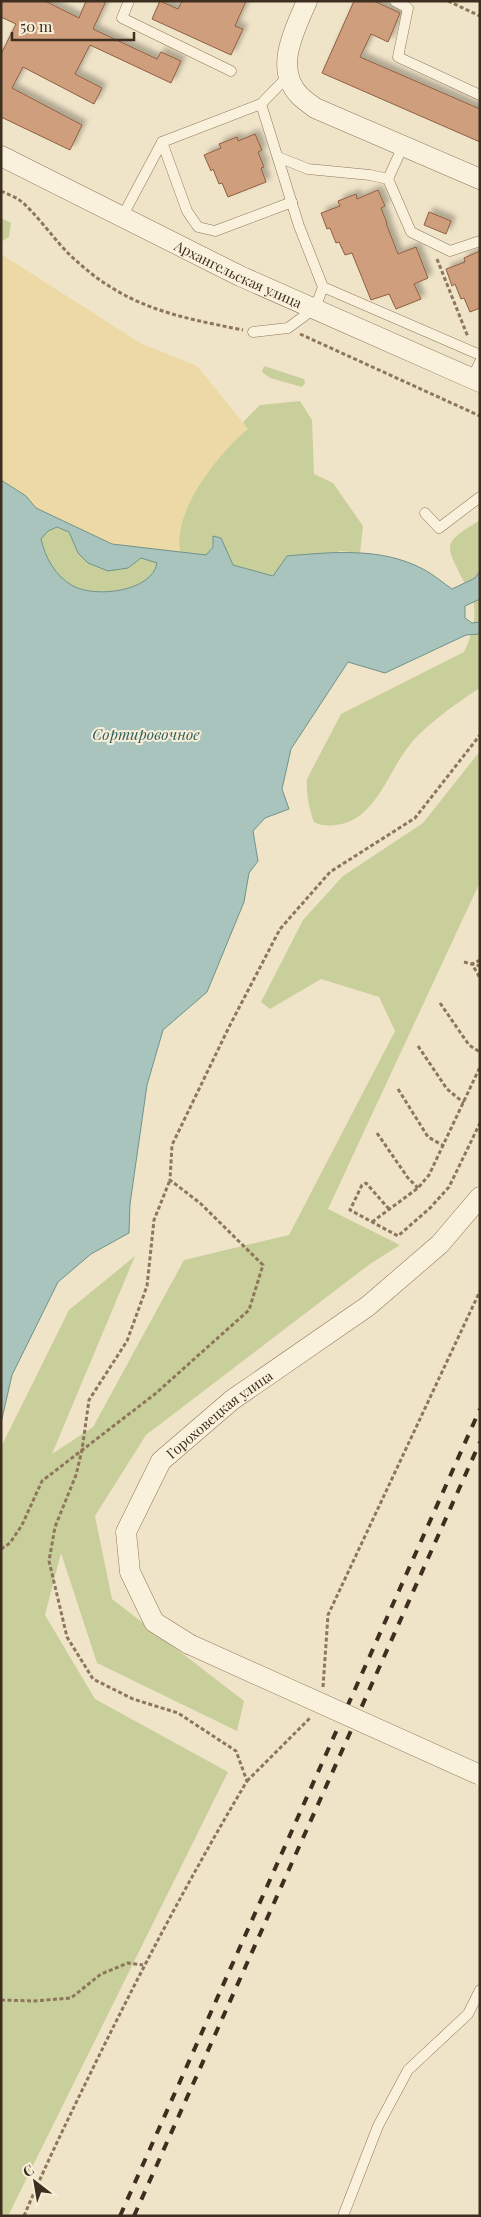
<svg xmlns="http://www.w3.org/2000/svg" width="481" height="2217" font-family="'Playfair Display',serif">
	<defs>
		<filter id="shadow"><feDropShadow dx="4.5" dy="-4.5" stdDeviation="2.5" flood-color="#0004"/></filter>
	</defs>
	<rect width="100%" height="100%" fill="#f0e4c8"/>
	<g fill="#c9cf9b">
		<polygon points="1,218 11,223 9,237 1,242"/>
		<polygon points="264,366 304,379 305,383 302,387 270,378 262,372"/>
		<path d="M300 401 312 420 314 474 333 483 363 526 360 553 340 551 274 576 233 565 221 538 214 536 213 547 206 555 180 553C172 511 217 455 247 429L243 422 260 405Z"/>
		<path d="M480 520V688C459 701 423 727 409 746 387 773 376 820 336 825 327 826 323 826 314 822 309 808 306 794 307 779L341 714 464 652C472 635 477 618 473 600 472 594 467 588 464 582 445 544 441 544 480 520Z"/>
		<path d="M57 527 69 532 78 553 128 568 141 558 158 563C150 592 96 598 73 586 55 576 45 557 41 539L48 531Z"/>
		<polygon points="480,751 480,882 328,1209 400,1245 370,1264 146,1435 95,1516 112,1599 244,1701 237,1731 97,1663 61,1553 45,1615 95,1699 228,1772 8,2216 1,2216 1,1447 69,1310 135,1256 52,1454 93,1427 184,1260 289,1235 395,1031 379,997 321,979 270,1009 261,1002 303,920 343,876 423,823"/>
	</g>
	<path fill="#ecd9a5" d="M1 254 140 343 197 366 248 429C217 455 172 511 180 553L112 544 36 508 26 496 1 480Z"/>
	<path fill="#a9c4bc" stroke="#6f938a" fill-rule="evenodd" d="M1 480 26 496 36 508 112 544 206 555 213 547V536L221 538 233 565 273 576 287 556C333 552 381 547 423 569 433 574 443 583 452 589L475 578 480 571V599L465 606V618L472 623 480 622V634L466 635 385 673 348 662 291 749 282 789 289 809 265 818 253 831 258 861 249 873 244 902 207 992 163 1030 147 1085 130 1204 129 1233 91 1254 58 1282 12 1375 1 1423ZM57 527 69 532 78 553 88 563 108 571 128 568 141 558 157 563C152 592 95 598 73 586 55 576 45 557 41 539L48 531Z"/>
	<g fill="#cf9f7d" stroke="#8d5f41" filter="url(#shadow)">
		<polygon points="1,1 45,1 79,18 86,1 106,1 93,29 157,59 161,52 181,61 171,83 90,45 75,74 102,88 94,104 23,67 12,88 82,125 70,150 1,117 1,54 16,24 1,17"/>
		<polygon points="160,1 178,9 182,1 246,1 235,26 243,29 231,55 152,19"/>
		<polygon points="354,1 374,1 400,13 388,42 371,34 360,57 480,109 480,142 322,73"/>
		<polygon points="255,134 262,150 258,152 264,167 261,168 266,182 228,197 222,183 219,184 213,169 211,171 204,155 221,148 219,144 237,137 238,141"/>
		<polygon points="378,190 385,206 381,208 387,223 386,223 398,254 416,247 428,278 414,284 421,299 396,309 389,294 371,300 352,253 345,255 339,242 336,243 330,228 327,229 321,213 340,206 338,201 356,194 357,199"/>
		<polygon points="429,212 451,221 446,234 424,225"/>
		<polygon points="480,251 480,308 470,312 464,298 461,299 455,284 452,286 446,269 465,262 464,258"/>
	</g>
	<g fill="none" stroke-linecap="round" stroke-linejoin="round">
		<g stroke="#8d765c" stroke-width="11">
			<g id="lane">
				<polyline points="129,1 122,18 231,71"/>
				<polyline points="395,1 408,8 398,57 480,95"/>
				<polyline points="162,142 187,211 198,227 215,231 292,202"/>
				<polyline points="278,157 308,169 370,175 388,179 411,232 450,251 480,241"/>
				<polyline points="388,179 403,146"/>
				<polyline points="122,217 162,142 261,104"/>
				<polyline points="323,287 480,355"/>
				<polyline points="253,332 288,328 315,308 323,287 299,226 261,104 289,75"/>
				<polyline points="472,378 480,362"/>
				<polyline points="425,513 439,528 480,497"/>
				<polyline points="343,2216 378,2126 408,2070 468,2014 480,1990"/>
			</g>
		</g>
		<g stroke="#8d765c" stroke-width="21">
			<g id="street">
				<path d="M307 1C295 29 273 69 300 96 304 100 310 104 315 108L480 179"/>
				<path id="s1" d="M1 156 240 276 480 382"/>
				<path id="s2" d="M189 1644 154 1622 130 1572 126 1532 161 1461 232 1400 368 1306 440 1244 480 1197"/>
			</g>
		</g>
		<g stroke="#8d765c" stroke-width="3" stroke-dasharray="4 2.5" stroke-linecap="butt">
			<polyline points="448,1 480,16"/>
			<path d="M1 191C7 194 13 196 18 199 34 210 55 241 70 255 124 307 173 316 243 330"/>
			<polyline points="437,259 468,337"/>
			<polyline points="300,334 480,416"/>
			<polyline points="480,960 472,964 480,978"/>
			<polyline points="464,962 480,966"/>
			<polyline points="440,1003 469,1045 480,1052"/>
			<polyline points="418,1046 447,1089 464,1103"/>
			<polyline points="398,1089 428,1137 444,1146"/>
			<polyline points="377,1133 408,1178 418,1188"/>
			<polyline points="389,1209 366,1183 362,1185 350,1210 398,1236 430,1208 449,1187 480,1123"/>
			<polyline points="372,1222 418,1188 429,1175 480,1067"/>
			<polyline points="1,1549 10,1543 22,1525 42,1481 155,1394 249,1310 263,1265 200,1203 170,1180 172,1145 229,1027 280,929 330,872 415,818 480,735"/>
			<polyline points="323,1687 328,1615 480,1291"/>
			<polyline points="247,1781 310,1718"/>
			<polyline points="1,2000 33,2001 71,1998 101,1974 128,1963 143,1965"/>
			<path d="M24 2216C45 2166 69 2117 93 2068 141 1970 191 1875 247 1781L236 1751 178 1713 133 1699 93 1679 67 1637 49 1561 55 1527 76 1475 82 1450 89 1400 127 1341 147 1286 154 1220 170 1180"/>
		</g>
		<use href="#lane" stroke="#faf1dc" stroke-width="10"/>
		<use href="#street" stroke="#faf1dc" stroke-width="20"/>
		<g stroke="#3d2e20" stroke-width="4" stroke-dasharray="9 9" stroke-linecap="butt">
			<polyline points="120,2216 480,1409"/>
			<polyline points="134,2216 480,1442"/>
		</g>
		<g stroke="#8d765c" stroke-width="21" stroke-linecap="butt">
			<polyline id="street-bridge" points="189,1644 480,1775"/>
		</g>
		<use href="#street-bridge" stroke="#faf1dc" stroke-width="20"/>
	</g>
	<g text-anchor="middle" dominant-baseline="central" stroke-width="4" stroke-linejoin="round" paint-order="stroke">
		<g font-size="14" fill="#3d2e20" stroke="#f7eed8">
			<text stroke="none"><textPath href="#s1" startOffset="265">Архангельская улица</textPath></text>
			<text stroke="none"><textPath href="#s2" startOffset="291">Гороховецкая улица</textPath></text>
		</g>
		<g font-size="15" font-style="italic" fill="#2f5d5a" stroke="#f7eed8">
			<text x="146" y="734">Сортировочное</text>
		</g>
	</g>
	<rect width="481" height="2217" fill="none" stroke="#3d2e20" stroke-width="5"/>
	<g transform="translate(35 2182) rotate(329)" stroke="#f7eed8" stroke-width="4" paint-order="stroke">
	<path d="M0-4L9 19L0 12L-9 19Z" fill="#3d2e20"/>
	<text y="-8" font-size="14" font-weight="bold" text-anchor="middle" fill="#3d2e20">С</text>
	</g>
	<path d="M12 32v8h122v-8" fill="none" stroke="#3d2e20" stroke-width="2.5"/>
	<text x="20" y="32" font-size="15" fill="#3d2e20" stroke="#f7eed8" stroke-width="4" paint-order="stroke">50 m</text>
</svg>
